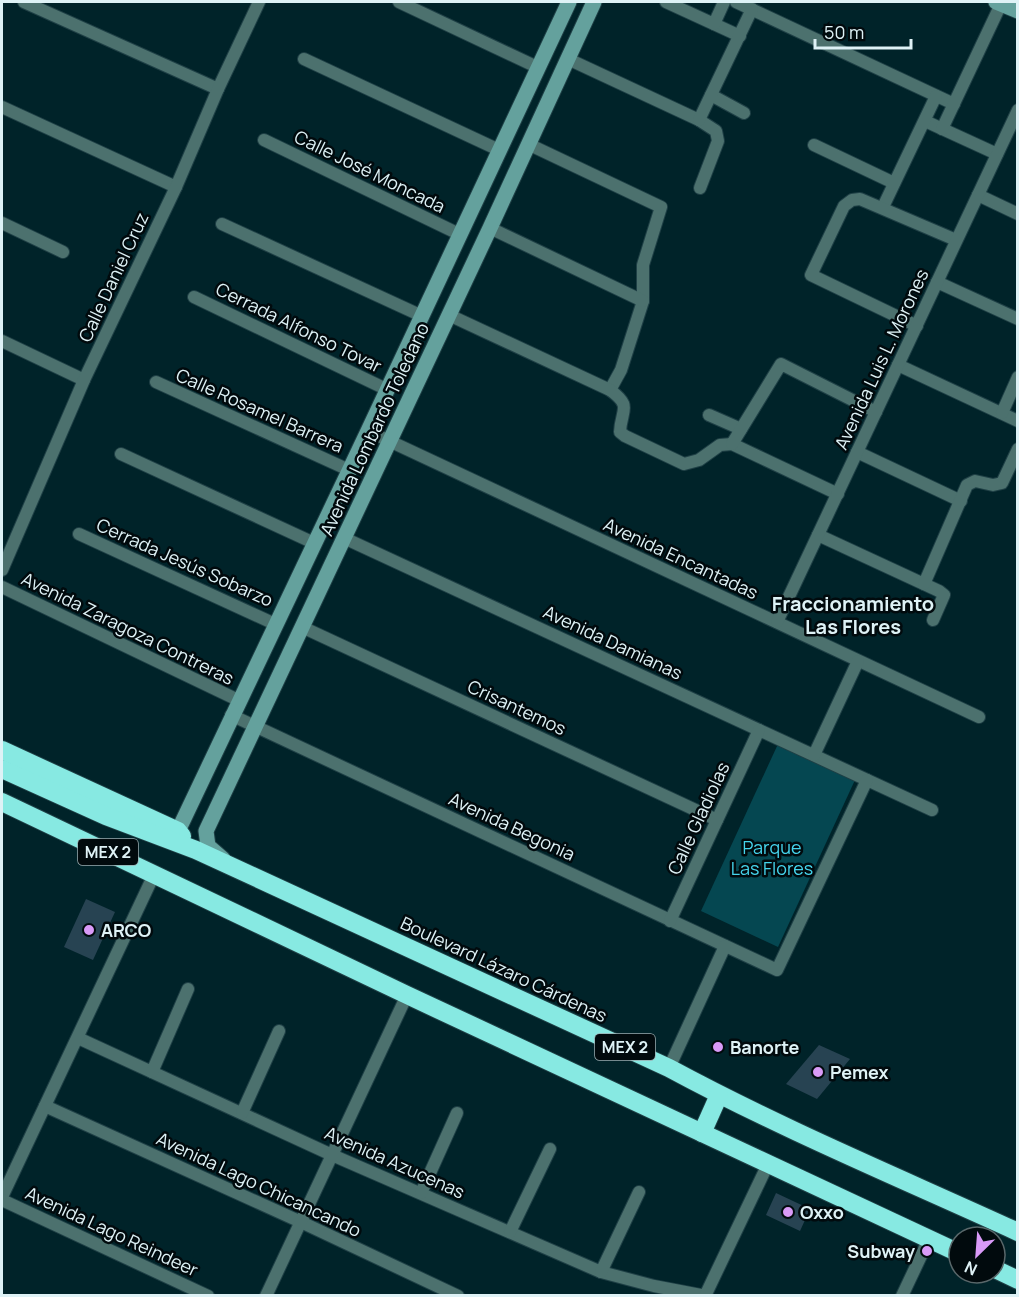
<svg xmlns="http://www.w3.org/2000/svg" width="1019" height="1297" font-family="Manrope,sans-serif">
	<rect width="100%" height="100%" fill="#002329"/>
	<polygon fill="#054751" points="778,744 855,780 778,947 701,911"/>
	<g fill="#274352">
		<polygon points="86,899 115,912 93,960 64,947"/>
		<polygon points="819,1045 850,1059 817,1099 786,1084"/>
		<polygon points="776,1193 810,1209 800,1231 766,1215"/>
	</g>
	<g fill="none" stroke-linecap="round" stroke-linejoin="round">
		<g stroke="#1f4046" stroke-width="14">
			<g id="street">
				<polyline points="24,2 218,89"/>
				<polyline points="399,2 537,67"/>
				<polyline points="666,2 740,36"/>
				<polyline points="736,2 954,104"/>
				<polyline points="714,24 724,2"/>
				<polyline points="304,59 499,150"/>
				<polyline points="568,59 699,120 716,131 718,141 700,188"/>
				<polyline points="711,95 744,113"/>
				<polyline points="2,107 176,187"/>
				<polyline points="699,120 752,9"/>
				<polyline points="925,121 997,154"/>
				<polyline points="942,129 1001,4"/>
				<polyline points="264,140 459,234"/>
				<polyline points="528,144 661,207 643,265 643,301 621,370 610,390"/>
				<polyline points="814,145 894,183"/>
				<polyline points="978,195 1018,214"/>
				<polyline points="883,207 936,96"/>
				<polyline points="2,223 63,252"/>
				<polyline points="222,224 422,316"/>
				<polyline points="490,228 643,301"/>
				<polyline points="937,282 1018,319"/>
				<polyline points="194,297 388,390"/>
				<path d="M449 315 610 390C633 407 621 409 620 432L625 436 684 464 699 460 720 445 732 444 838 494"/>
				<polyline points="917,326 811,275 844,206 852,200 860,199 956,240"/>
				<polyline points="2,341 84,380"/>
				<polyline points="898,365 1018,421"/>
				<polyline points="156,382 349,470"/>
				<polyline points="1002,413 1018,377"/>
				<polyline points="709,415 741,429"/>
				<polyline points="368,431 979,717"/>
				<polyline points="732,444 781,364 876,412"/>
				<polyline points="857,452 961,501"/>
				<polyline points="121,454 314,543"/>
				<polyline points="79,534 275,624"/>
				<polyline points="818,535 939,591 944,595 933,620"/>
				<polyline points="344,538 932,810"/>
				<polyline points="2,570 84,380 176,187 218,89 259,2"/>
				<polyline points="924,584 967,485 975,481 993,485 1002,483 1018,449"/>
				<polyline points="2,587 238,700"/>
				<polyline points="777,622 1018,110"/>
				<polyline points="302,627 717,820"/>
				<polyline points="231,715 777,970 867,780"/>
				<polyline points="814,755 858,661"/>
				<polyline points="670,921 759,730"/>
				<polyline points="78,1038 332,1155 601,1272 654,1286 706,1296"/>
				<polyline points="669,1068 725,946"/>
				<polyline points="152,1072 188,989"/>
				<polyline points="45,1106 301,1222 458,1296"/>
				<polyline points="242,1113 279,1031"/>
				<polyline points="421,1193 457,1113"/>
				<polyline points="2,1197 151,881"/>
				<polyline points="2,1200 208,1296"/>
				<polyline points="510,1232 550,1149"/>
				<polyline points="601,1272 639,1192"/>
				<polyline points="266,1296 407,995"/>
				<polyline points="705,1296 768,1164"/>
				<polyline points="902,1296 929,1239"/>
			</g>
		</g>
		<g stroke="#1f4046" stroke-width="17">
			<g id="secondary">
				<polyline points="996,2 1018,11"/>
				<polyline points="178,831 368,431 569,2"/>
				<polyline points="223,859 208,846 206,831 490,228 594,2"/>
			</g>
		</g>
		<g stroke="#1f4046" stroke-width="20">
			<g id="highway">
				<polyline points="2,750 178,831 182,836"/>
				<path d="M2 769 106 816 196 850 669 1068C782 1129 900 1178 1018 1232"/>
				<polyline points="2,802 407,995 959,1253"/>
				<polyline points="702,1133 719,1095"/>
				<polyline points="995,1269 1018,1280"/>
			</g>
		</g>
		<use href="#street" stroke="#4c716e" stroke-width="12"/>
		<use href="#secondary" stroke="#64a19d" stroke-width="15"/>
		<use href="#highway" stroke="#87e9e2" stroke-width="18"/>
	</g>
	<g fill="#d99af7" stroke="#010a0d" stroke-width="2">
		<circle cx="89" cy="930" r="6"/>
		<circle cx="718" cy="1047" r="6"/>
		<circle cx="818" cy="1072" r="6"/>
		<circle cx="788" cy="1212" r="6"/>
		<circle cx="927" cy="1251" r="6"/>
	</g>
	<g text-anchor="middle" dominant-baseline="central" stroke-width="5" stroke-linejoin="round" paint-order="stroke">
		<g fill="#010a0d" stroke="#9cacb0" stroke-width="1.5">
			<rect x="78" y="839" width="60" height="26" rx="4.5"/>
			<rect x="595" y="1034" width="60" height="26" rx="4.5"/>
		</g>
		<g font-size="16" font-weight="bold" fill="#def2f6">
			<text x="108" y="852">MEX 2</text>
			<text x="625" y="1047">MEX 2</text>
		</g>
		<g font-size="18" fill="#def2f6" stroke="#010a0d">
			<text transform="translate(370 171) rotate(26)">Calle José Moncada</text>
			<text transform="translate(113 277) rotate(-65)">Calle Daniel Cruz</text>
			<text transform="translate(299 327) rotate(26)">Cerrada Alfonso Tovar</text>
			<text transform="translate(881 359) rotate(-65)">Avenida Luis L. Morones</text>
			<text transform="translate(260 410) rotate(24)">Calle Rosamel Barrera</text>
			<text transform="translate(374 429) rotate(-65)">Avenida Lombardo Toledano</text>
			<text transform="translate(681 558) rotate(25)">Avenida Encantadas</text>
			<text transform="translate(185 562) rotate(24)">Cerrada Jesús Sobarzo</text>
			<text transform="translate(128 628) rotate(26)">Avenida Zaragoza Contreras</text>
			<text transform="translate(613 642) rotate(25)">Avenida Damianas</text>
			<text transform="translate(517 707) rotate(25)">Crisantemos</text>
			<text transform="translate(698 818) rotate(-65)">Calle Gladiolas</text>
			<text transform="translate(512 826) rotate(25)">Avenida Begonia</text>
			<text transform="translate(504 969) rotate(25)">Boulevard Lázaro Cárdenas</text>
			<text transform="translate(395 1162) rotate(24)">Avenida Azucenas</text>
			<text transform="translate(259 1184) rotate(25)">Avenida Lago Chicancando</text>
			<text transform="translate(112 1231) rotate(25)">Avenida Lago Reindeer</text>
		</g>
		<g font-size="18" fill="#45d5ed" stroke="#010a0d">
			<text x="772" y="847">Parque<tspan x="772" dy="21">Las Flores</tspan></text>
		</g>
		<g font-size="18" font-weight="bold" fill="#def2f6" stroke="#010a0d" text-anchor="start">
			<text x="101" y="930">ARCO</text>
			<text x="730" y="1047">Banorte</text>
			<text x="830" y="1072">Pemex</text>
			<text x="800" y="1212">Oxxo</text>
			<text x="915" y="1251" text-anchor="end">Subway</text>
		</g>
		<g font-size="20" font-weight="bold" fill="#def2f6" stroke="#010a0d">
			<text x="853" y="603">Fraccionamiento<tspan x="853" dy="23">Las Flores</tspan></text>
		</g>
	</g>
	<rect width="1019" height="1297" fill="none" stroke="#def2f6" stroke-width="6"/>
	<g transform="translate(977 1255) rotate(205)"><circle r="28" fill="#010a0d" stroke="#59676a" stroke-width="1.5"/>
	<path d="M0-4.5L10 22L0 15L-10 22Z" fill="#d99af7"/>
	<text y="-9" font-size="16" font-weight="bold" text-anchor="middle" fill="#def2f6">N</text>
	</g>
	<path d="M815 39v9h96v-9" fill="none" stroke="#def2f6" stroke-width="3"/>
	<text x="824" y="39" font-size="18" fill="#def2f6" stroke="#010a0d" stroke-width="4.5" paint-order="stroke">50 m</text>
</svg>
